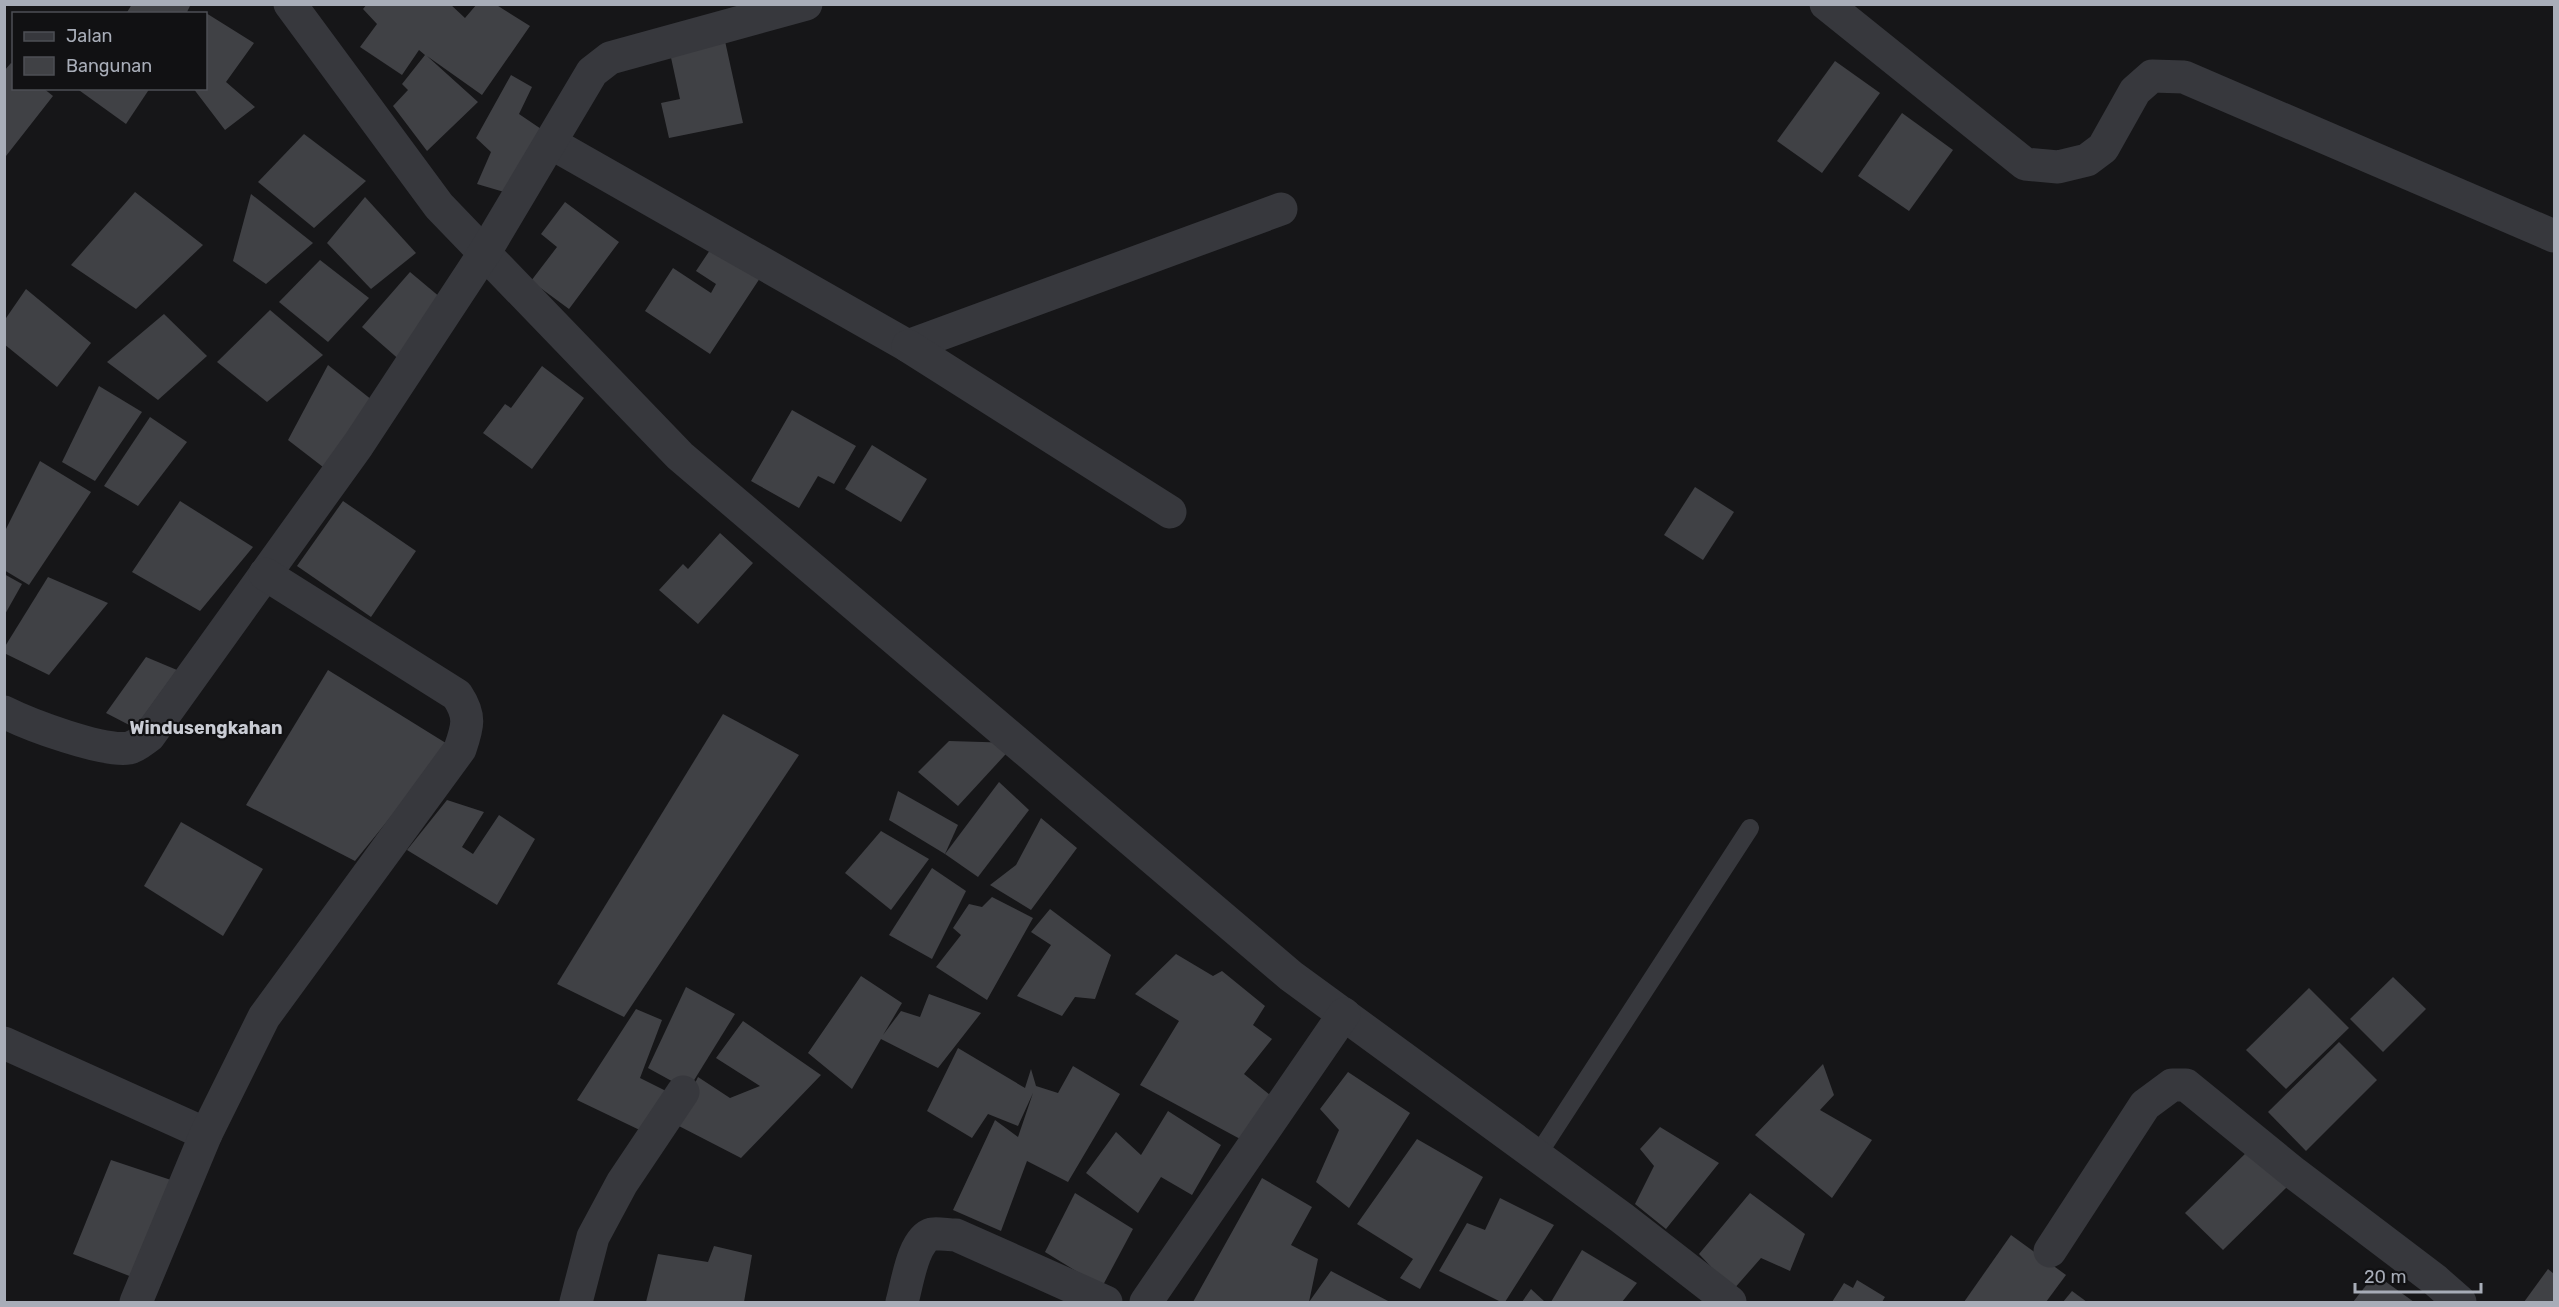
<svg xmlns="http://www.w3.org/2000/svg" width="2559" height="1307" font-family="Rubik,sans-serif">
	<rect width="100%" height="100%" fill="#161618"/>
	<g fill="#404145">
		<polygon points="132,4 191,4 186,14 126,14"/>
		<polygon points="367,4 450,4 465,18 477,4 495,4 530,26 482,95 427,56 478,102 427,151 393,106 408,90 402,84 425,55 419,50 402,75 360,47 377,24 363,9"/>
		<polygon points="206,13 254,43 226,82 255,107 225,130 193,88 206,88"/>
		<polygon points="725,41 743,123 669,138 661,103 680,99 670,53"/>
		<polygon points="1835,61 1880,93 1822,173 1777,141"/>
		<polygon points="11,63 14,65 14,88 43,88 53,96 6,156 4,71"/>
		<polygon points="511,75 532,87 519,114 547,133 514,195 477,184 491,152 476,138"/>
		<polygon points="76,88 150,88 126,124"/>
		<polygon points="1902,113 1953,150 1909,211 1858,176"/>
		<polygon points="304,134 366,181 314,228 258,182"/>
		<polygon points="135,192 203,245 136,309 71,265"/>
		<polygon points="251,194 313,243 266,284 233,261"/>
		<polygon points="365,197 416,253 371,289 327,243"/>
		<polygon points="565,202 619,242 569,309 531,281 557,247 541,234"/>
		<polygon points="714,244 762,275 710,354 645,311 673,268 711,293 716,284 696,271"/>
		<polygon points="320,260 369,298 328,342 279,302"/>
		<polygon points="410,272 447,303 402,362 362,327"/>
		<polygon points="26,289 91,343 57,387 4,344 4,321"/>
		<polygon points="270,310 323,355 267,402 217,362"/>
		<polygon points="164,314 207,356 158,400 107,362"/>
		<polygon points="328,365 377,404 323,467 288,440"/>
		<polygon points="542,366 584,398 532,469 483,433 505,404 511,408"/>
		<polygon points="99,386 142,412 95,481 62,462"/>
		<polygon points="792,410 856,446 834,484 818,476 799,508 751,481"/>
		<polygon points="150,417 187,442 138,506 104,486"/>
		<polygon points="872,445 927,479 901,522 845,489"/>
		<polygon points="40,461 91,492 29,585 4,570 4,533"/>
		<polygon points="1695,487 1734,512 1703,560 1664,535"/>
		<polygon points="180,501 253,547 200,611 132,572"/>
		<polygon points="343,501 416,551 371,617 297,566"/>
		<polygon points="720,533 753,563 698,624 659,590 683,564 688,569"/>
		<polygon points="4,574 22,584 4,616"/>
		<polygon points="48,577 108,603 49,675 4,653 4,648"/>
		<polygon points="146,657 177,670 135,728 106,713"/>
		<polygon points="328,670 449,745 355,861 246,805"/>
		<polygon points="723,714 799,755 624,1017 557,984"/>
		<polygon points="949,741 1016,743 958,806 918,772"/>
		<polygon points="999,782 1029,810 978,877 945,854"/>
		<polygon points="898,791 958,825 945,854 889,820"/>
		<polygon points="447,800 484,812 462,847 473,854 499,815 535,839 497,905 407,850"/>
		<polygon points="1041,818 1077,848 1031,910 990,885 1016,865"/>
		<polygon points="181,822 263,869 223,936 144,886"/>
		<polygon points="881,831 929,859 891,910 845,873"/>
		<polygon points="932,868 966,891 932,959 889,935"/>
		<polygon points="992,897 1033,918 987,1000 936,967 961,935 953,928 969,904 982,907"/>
		<polygon points="1050,909 1111,955 1095,999 1075,997 1062,1016 1017,996 1051,945 1031,932"/>
		<polygon points="1176,954 1213,976 1222,971 1265,1006 1253,1025 1272,1039 1244,1074 1270,1095 1242,1140 1140,1085 1179,1021 1135,994"/>
		<polygon points="861,976 902,1003 883,1035 901,1011 920,1017 929,994 981,1013 938,1068 881,1039 852,1089 808,1053"/>
		<polygon points="2393,977 2426,1009 2383,1052 2350,1019"/>
		<polygon points="686,987 735,1014 688,1090 648,1068"/>
		<polygon points="2309,988 2349,1028 2286,1089 2246,1050"/>
		<polygon points="636,1009 662,1020 640,1078 672,1094 648,1134 577,1100"/>
		<polygon points="743,1021 821,1075 741,1158 675,1124 698,1077 730,1098 760,1086 716,1058"/>
		<polygon points="2339,1042 2377,1080 2306,1151 2268,1112"/>
		<polygon points="958,1048 1025,1088 1031,1069 1036,1086 1058,1093 1073,1066 1120,1094 1068,1182 1027,1161 1001,1231 953,1210 995,1120 1018,1137 1033,1093 1018,1126 988,1114 972,1138 927,1111"/>
		<polygon points="1823,1064 1834,1095 1820,1110 1872,1140 1832,1198 1755,1135"/>
		<polygon points="1348,1072 1410,1113 1349,1208 1316,1182 1339,1130 1320,1109"/>
		<polygon points="1168,1111 1221,1145 1192,1195 1161,1177 1138,1213 1086,1173 1116,1132 1141,1155"/>
		<polygon points="1660,1127 1719,1163 1666,1229 1635,1204 1654,1166 1640,1149"/>
		<polygon points="1417,1139 1483,1177 1420,1289 1400,1278 1413,1259 1357,1224"/>
		<polygon points="2253,1146 2291,1183 2223,1250 2185,1213"/>
		<polygon points="111,1160 171,1180 132,1277 73,1254"/>
		<polygon points="1262,1178 1312,1207 1291,1245 1318,1259 1309,1302 1331,1271 1390,1302 1193,1302"/>
		<polygon points="1075,1193 1133,1229 1102,1287 1045,1252"/>
		<polygon points="1750,1193 1805,1234 1790,1271 1761,1258 1733,1290 1699,1254"/>
		<polygon points="1500,1198 1554,1225 1505,1302 1501,1302 1439,1271 1467,1223 1485,1230"/>
		<polygon points="2011,1235 2066,1275 2046,1302 1964,1302"/>
		<polygon points="714,1246 752,1255 744,1302 646,1302 658,1254 708,1262"/>
		<polygon points="1582,1250 1637,1283 1622,1302 1551,1302"/>
		<polygon points="2548,1269 2554,1274 2554,1302 2524,1302"/>
		<polygon points="2375,1274 2414,1302 2353,1302"/>
		<polygon points="1857,1280 1885,1297 1882,1302 1832,1302 1844,1283 1853,1288"/>
		<polygon points="1531,1289 1545,1302 1522,1302"/>
		<polygon points="2072,1291 2087,1302 2063,1302"/>
	</g>
	<g fill="none" stroke-linecap="round" stroke-linejoin="round">
		<polyline stroke="#37383d" stroke-width="18" points="1537,1156 1750,828"/>
		<g stroke="#37383d" stroke-width="33">
			<polyline points="290,4 439,206 680,456 1291,976 1622,1218 1730,1302"/>
			<polyline points="1826,4 2025,164 2058,167 2087,160 2103,148 2135,91 2152,76 2184,77 2554,236"/>
			<polyline points="551,143 908,346 1281,209"/>
			<polyline points="908,346 1170,512"/>
			<path d="M4 712C30 725 102 752 129 748 137 746 143 740 149 736L358 445 485 252 592 72 610 58 806 4"/>
			<polyline points="4,1043 206,1134"/>
			<polyline points="2050,1251 2145,1105 2172,1085 2186,1085 2294,1173 2435,1280 2460,1302"/>
			<path d="M136 1302 206 1134 264 1017 460 749C468 726 471 716 457 695L265 574"/>
			<polyline points="576,1302 593,1237 622,1183 683,1092"/>
			<path d="M902 1302C907 1285 913 1239 932 1234 939 1233 948 1235 956 1235L1106 1302"/>
			<polyline points="1146,1302 1344,1014"/>
		</g>
	</g>
	<g text-anchor="middle" dominant-baseline="central" stroke-width="4.5" stroke-linejoin="round" paint-order="stroke">
		<g font-size="18" font-weight="bold" fill="#c9ccd4" stroke="#111113">
			<text x="206" y="728">Windusengkahan</text>
		</g>
	</g>
	<rect width="2559" height="1307" fill="none" stroke="#a8adb8" stroke-width="12"/>
	<rect x="12" y="12" width="195" height="78" fill="#111113" stroke="#4d4f55" stroke-width="1.5"/>
	<rect x="24" y="32" width="30" height="9" fill="#37383d" stroke="#4d4f55" stroke-width="1.5"/>
	<text x="66" y="42" font-size="18" fill="#a8adb8">Jalan</text>
	<rect x="24" y="57" width="30" height="18" fill="#404145" stroke="#4d4f55" stroke-width="1.5"/>
	<text x="66" y="72" font-size="18" fill="#a8adb8">Bangunan</text>
	<path d="M2355 1283v9h126v-9" fill="none" stroke="#a8adb8" stroke-width="3"/>
	<text x="2364" y="1283" font-size="18" fill="#a8adb8" stroke="#111113" stroke-width="4.5" paint-order="stroke">20 m</text>
</svg>
